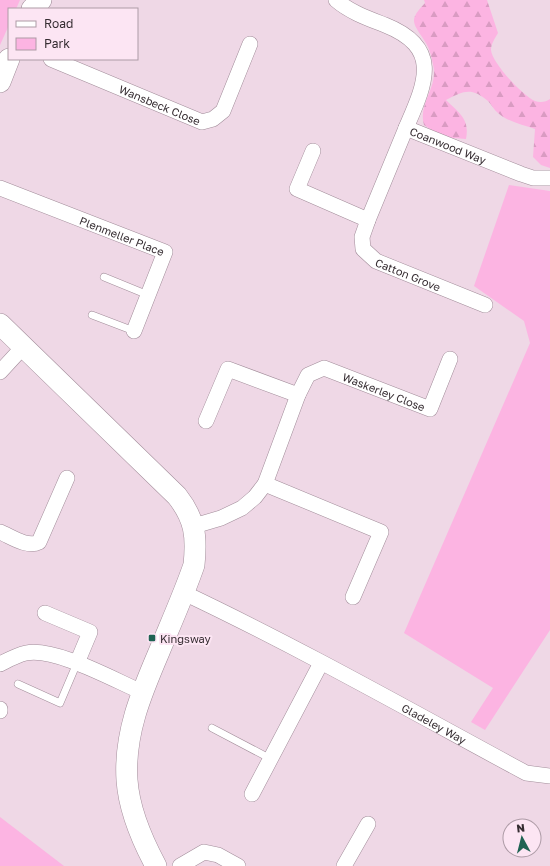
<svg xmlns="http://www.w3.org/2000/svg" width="550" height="866" font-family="'Golos Text',sans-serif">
	<defs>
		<pattern id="forest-firs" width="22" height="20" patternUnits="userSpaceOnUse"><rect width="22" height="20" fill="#fcb4e2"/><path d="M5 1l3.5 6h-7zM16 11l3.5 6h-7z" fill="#d99bc2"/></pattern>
	</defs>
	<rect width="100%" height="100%" fill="#efd8e6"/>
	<g fill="#fcb4e2">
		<polygon points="0,0 20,0 16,9 9,9 9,25 0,45"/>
		<polygon points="509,185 550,191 550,630 485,730 471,722 493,688 404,633 530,343 524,321 474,286"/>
		<polygon points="0,817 64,866 0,866"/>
	</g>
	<path fill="url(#forest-firs)" d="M424 0H487L498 33C495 38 491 44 491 50 492 63 523 96 535 101 540 103 546 102 550 99V168L541 165 533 157 535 129C523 125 508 122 498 113 494 110 492 105 488 101 471 87 464 91 446 100 459 113 470 119 466 139L442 137 424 125C418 105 436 89 434 69 432 59 430 48 424 40 412 22 409 20 425 3Z"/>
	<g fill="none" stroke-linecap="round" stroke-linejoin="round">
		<g stroke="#a28d9a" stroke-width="8">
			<g id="lane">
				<polyline points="104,277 148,295"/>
				<polyline points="92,315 134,331"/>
				<polyline points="18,684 60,703 77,663"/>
				<polyline points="212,728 271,759"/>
			</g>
		</g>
		<g stroke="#a28d9a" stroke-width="16">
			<g id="street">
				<path id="s1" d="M336 0C350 12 367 18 385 25 443 48 425 84 406 128L521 174 533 178H550"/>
				<path id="s2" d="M51 59 202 122 213 119 223 111 250 44"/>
				<path id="s3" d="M406 128 368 220 362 237 363 249 376 261 485 305"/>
				<polyline points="313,151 297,189 368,220"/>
				<path id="s4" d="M0 188 165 252 134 331"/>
				<polyline points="0,372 23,347"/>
				<polyline points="206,421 228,369 298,395"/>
				<polyline points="265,484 381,532 353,597"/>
				<path id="s5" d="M194 526 221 518 242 508 255 497 265 484 298 395 308 375 324 368 430 409 450 359"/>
				<path d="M0 532C12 537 27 548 39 542L67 478"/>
				<path id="s6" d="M184 593C300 648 413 712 526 773L550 776"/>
				<polyline points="45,613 90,632 77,663"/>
				<path d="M0 664C8 660 17 655 26 653 55 647 114 680 142 692"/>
				<polyline points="0,709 0,711"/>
				<polyline points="252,794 321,663"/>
				<polyline points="180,866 204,852 218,855 238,866"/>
				<polyline points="344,866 368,824"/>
			</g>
		</g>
		<g stroke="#a28d9a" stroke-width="22">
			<g id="secondary">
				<polyline points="32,9 41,0"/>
				<polyline points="0,82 9,59"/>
				<path d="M0 324 177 496C195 519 197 536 194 565 184 594 171 623 159 652 141 694 124 734 127 780 129 810 142 840 156 866"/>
			</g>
		</g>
		<use href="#lane" stroke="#fff" stroke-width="7"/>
		<use href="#street" stroke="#fff" stroke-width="15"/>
		<use href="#secondary" stroke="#fff" stroke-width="21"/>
	</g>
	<rect fill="#1f6353" stroke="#fce5f3" stroke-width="1.5" x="148" y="634" width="8" height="8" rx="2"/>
	<g text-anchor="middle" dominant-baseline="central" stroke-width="4" stroke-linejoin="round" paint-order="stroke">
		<g font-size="11" fill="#362d32" stroke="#fce5f3">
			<text stroke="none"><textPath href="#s2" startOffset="118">Wansbeck Close</textPath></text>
			<text stroke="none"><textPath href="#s1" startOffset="226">Coanwood Way</textPath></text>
			<text stroke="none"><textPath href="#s4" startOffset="131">Plenmeller Place</textPath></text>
			<text stroke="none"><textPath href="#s3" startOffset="182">Catton Grove</textPath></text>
			<text stroke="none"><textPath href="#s5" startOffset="284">Waskerley Close</textPath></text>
			<text stroke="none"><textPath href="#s6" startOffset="282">Gladeley Way</textPath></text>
		</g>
		<g font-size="11" fill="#362d32" stroke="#fce5f3" text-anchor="start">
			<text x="160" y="638">Kingsway</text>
		</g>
	</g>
	<rect x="8" y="8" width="130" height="52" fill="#fce5f3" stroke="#ad9ba6"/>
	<rect x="16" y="21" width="20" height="6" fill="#ffffff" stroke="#ad9ba6"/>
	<text x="44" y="28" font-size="12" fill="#362d32">Road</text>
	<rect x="16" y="38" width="20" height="12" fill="#fcb4e2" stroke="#ad9ba6"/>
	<text x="44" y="48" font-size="12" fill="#362d32">Park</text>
	<g transform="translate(522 838) rotate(353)"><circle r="19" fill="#fce5f3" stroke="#ad9ba6"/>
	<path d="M0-3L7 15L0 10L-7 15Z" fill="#1f6353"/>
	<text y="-6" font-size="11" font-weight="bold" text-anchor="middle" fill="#362d32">N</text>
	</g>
</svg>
